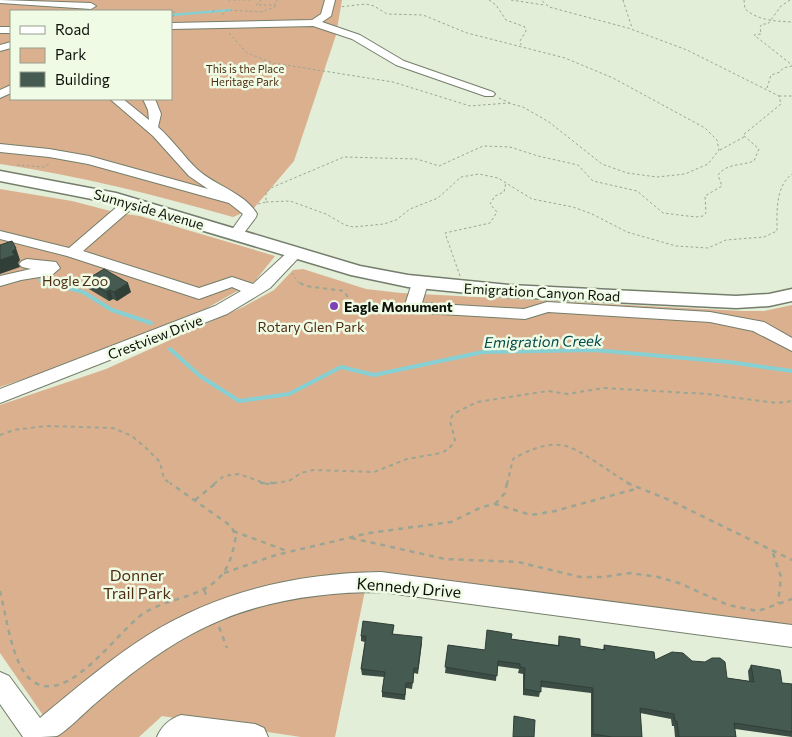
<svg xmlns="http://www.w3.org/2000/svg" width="792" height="737" font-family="Commissioner,sans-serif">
	<rect width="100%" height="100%" fill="#e2eed8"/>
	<g fill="#dbb08e" fill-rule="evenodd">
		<path d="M0 0H342L336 35 294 161 254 208 233 217C156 195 80 176 0 164ZM11 11H171V99H11Z"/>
		<polygon points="0,189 72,201 118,213 140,216 275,256 255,281 207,308 54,369 0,387"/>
		<polygon points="303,269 366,289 401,293 742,311 764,311 792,305 792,627 369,571 335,737 301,737 162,716 139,737 58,737 0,653 0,405 106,369 243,307 274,290 293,270"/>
	</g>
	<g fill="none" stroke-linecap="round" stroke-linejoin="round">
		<polyline stroke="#86d0d3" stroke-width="2.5" points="171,15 231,10"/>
		<polyline stroke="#86d0d3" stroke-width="3" points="40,280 54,284"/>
		<g stroke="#86d0d3" stroke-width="4">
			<polyline points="50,283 83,292 112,310 151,323"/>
			<polyline points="170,349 200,376 239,401 289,394 341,367 374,375 483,352 594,350 729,362 792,371"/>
		</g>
		<g stroke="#747e6b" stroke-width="2">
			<g id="minor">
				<polygon points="0,0 91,3 96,6 91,9 0,3"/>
				<polygon points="325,0 335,0 331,16 322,22 360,35 404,61 493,92 495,94 493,96 485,96 396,65 352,39 313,26 171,29 171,23 312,20 321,14"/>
				<rect x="0" y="27" width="11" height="6"/>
				<polygon points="11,42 11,48 0,51 0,45"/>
				<polygon points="11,85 11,93 0,98 0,90"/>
				<path d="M110 99H123L149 120 148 110 143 99H155L161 114 158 127C173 140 184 157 198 170 216 186 245 193 257 214L256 217 241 237H231L229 234 243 214 229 203 88 164 49 157 0 152V144L49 149 89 156 208 189 189 176 153 136Z"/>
				<polygon points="131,198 136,199 138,202 136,205 83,251 199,288 232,277 253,284 291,249 301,249 304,252 270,288 227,314 0,403 0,389 215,306 241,291 232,287 199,299 67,256 0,239 0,231 69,248 126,199"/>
				<polygon points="27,259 56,262 60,268 52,275 21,280 0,286 0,276 31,269 22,267 19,264 22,261"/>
				<polygon points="420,278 426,279 428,283 422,303 524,309 547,302 710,312 764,322 792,338 792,351 753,331 710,322 548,312 525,319 406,312 404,308 412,283 414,279"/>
				<path d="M381 572 792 625V647L381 592C315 592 249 602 190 635 157 653 126 677 97 702 87 710 67 731 57 736 51 737 31 737 23 737L0 704V672L9 676 40 718C75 689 110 659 148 635 219 591 299 573 381 572Z"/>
				<path d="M181 715 255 724 264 728 268 737H157C162 725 170 719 181 715Z"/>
			</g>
		</g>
		<g stroke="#747e6b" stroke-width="3">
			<polygon id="major" points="0,171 116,193 360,266 408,275 509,285 736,296 769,294 792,289 792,301 769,306 736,308 509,297 408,287 351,275 107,202 0,181"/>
		</g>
		<g stroke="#9ba594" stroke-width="1" stroke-dasharray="2.5 2.5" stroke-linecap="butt">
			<polyline points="228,0 250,0"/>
			<polyline points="261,0 256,5 275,5 277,0"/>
			<polyline points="489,0 496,5 506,20 525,27 526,31 520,41 521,45"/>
			<polyline points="511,0 544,5"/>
			<polyline points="623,0 632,28"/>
			<path d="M744 0 745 9C759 21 775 21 792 22"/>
			<polyline points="790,0 781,6 768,24 762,24 760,27 761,34 754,35 792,65"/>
			<polyline points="163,11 175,12 173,17"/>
			<polyline points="213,12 214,10"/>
			<polyline points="222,15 227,10 261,12 275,7 275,5"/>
			<polyline points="229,33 247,53 273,63 393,82 470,106 508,103 523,107 549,122 602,164 627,173 657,177 685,174 708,164 719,150 717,140 705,128 613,78 565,58 467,33 423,15 387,14 374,6 366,4 339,7"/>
			<polyline points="767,88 771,75 780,72 783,68 792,66"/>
			<polyline points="779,96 792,96"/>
			<polyline points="499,98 510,103"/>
			<polyline points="720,150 744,137"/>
			<polyline points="17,165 44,167 49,164"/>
			<path d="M266 202 290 201 326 214 345 225 353 227 384 224 396 220 410 209 438 198 461 177 479 174 498 178 532 199 573 207 592 214 627 232 676 246 708 248 726 240 764 237 777 231C777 212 775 187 792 174"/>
			<path d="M258 204 266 202V192L273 187 344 157 417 159 439 166 483 146 510 147 538 156 578 165 593 181 637 191 663 213 696 217 703 216 706 213 705 196 722 186 718 175C727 163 741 166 754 161L759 149 743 135 781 104 779 96 687 50 628 28 549 7 541 0"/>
			<polyline points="292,273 298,282 302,284"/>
			<polyline points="460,276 445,233 490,223 497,212 490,204 495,196 504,192 506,182"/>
		</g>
		<g stroke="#9ba594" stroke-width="2" stroke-dasharray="4 4" stroke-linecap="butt">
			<polyline points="300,283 306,286 344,291 354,307"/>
			<polyline points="0,435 14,430 46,426 113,428 132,436 147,449 160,462 164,479 171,484"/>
			<polyline points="214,484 224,476 239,474 267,484 289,481 301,473 313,470 374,472 407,459 441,453 449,449 455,440 450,421 453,414 477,402 548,391 567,394 604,388 707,394 777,403 792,401"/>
			<path d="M507 484 513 459C528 450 551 440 569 447 587 454 612 474 630 484"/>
		</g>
		<g stroke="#9ba594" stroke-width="2.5" stroke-dasharray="5 5" stroke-linecap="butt">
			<polyline points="260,483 274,483"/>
			<polyline points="627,483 667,499 792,560"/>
			<polyline points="195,500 216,483"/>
			<polyline points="495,504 505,493 507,483"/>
			<polyline points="233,531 287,551"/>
			<polyline points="351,538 445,559 518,562 580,577 604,577 630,573 658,577 679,583 728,605 758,611 792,599"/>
			<polyline points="773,553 781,577 778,603"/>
			<polyline points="224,573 276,555 369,533 451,522 482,507 495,504 531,515 555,511 639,488"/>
			<polyline points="204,590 208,599"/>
			<path d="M0 591C6 614 12 665 31 680 67 709 118 630 144 613 168 598 199 598 219 578 230 567 233 551 236 536L231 526 170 483"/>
			<polyline points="219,627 227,648"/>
		</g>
		<use href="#minor" fill="#fff" fill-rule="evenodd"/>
		<use href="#major" fill="#fff" fill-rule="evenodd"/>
	</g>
	<g fill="#3b4d45">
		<polygon points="86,280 131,292 117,301 113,299 109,301 89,289"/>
		<polygon points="394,625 393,634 422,643 418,674 414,673 412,689 406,688 405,700 382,697 382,692 384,677 362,675 361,669 365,642 361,641 361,636"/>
		<polygon points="559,636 580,646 603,650 604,645 655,660 692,661 727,678 749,681 748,671 751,665 782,683 792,684 792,737 735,729 736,737 675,737 674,726 672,726 671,719 640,713 642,737 591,737 591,693 541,687 539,697 523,695 523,674 518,673 519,669 497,666 496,681 445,673 448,645 484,650 511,639 558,645"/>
	</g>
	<g fill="#303f38">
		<polygon points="16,248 20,260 18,263 20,267 0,274 0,260 12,252"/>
		<polygon points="128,283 131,292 117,301 114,292"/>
		<polygon points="110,290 113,299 109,301 106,292"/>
	</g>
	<g fill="#455a50" stroke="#303f38">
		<polygon points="12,241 16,248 12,252 15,255 0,260 0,245"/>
		<polygon points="104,269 128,283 114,292 110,290 106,292 86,280"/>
		<polygon points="363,621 394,625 392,634 422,637 418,669 414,668 413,683 406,683 405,695 382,692 385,672 361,669 366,636 361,636"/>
		<polygon points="487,630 512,634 511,639 559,646 559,636 580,639 580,646 605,650 604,645 654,652 655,660 672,652 683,653 692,661 705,662 712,658 720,658 725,662 727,678 754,682 751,665 780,670 782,683 792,684 792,732 734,723 736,737 679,737 677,721 675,721 674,714 640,708 642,737 612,737 593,734 593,688 541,681 541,692 524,689 525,668 520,667 520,664 498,661 497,676 445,667 448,645 485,650"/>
		<polygon points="514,716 535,720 534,737 513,737"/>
	</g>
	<circle fill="#7e41b6" stroke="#effbe5" stroke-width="2" cx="334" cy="306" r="5"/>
	<g text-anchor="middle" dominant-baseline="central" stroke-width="5" stroke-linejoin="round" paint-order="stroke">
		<g font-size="11" fill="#4f2f13" stroke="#effbe5">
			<text x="245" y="68">This is the Place<tspan x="245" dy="13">Heritage Park</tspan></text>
		</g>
		<g font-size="14" fill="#0d110a" stroke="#effbe5">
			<text transform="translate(149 209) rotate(16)">Sunnyside Avenue</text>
			<text transform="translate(542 292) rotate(3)">Emigration Canyon Road</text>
			<text transform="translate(155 337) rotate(-21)">Crestview Drive</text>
		</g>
		<g font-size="14" fill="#4f2f13" stroke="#effbe5">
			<text x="75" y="280">Hogle Zoo</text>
			<text x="311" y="326">Rotary Glen Park</text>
		</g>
		<g font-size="14" font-weight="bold" fill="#0d110a" stroke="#effbe5" text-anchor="start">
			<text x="344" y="306">Eagle Monument</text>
		</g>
		<g font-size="15" font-style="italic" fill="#02494c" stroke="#effbe5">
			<text transform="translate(543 341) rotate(-1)">Emigration Creek</text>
		</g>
		<g font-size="16" fill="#4f2f13" stroke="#effbe5">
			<text x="137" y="574">Donner<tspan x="137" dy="18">Trail Park</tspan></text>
		</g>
		<g font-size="16" fill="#0d110a" stroke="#effbe5">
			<text transform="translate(409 587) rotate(5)">Kennedy Drive</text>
		</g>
	</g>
	<rect x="10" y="10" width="162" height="90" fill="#effbe5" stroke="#959d8d"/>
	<rect x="20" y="26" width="25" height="8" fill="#ffffff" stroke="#959d8d"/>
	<text x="55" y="35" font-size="15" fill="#0d110a">Road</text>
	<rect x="20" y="48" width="25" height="15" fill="#dbb08e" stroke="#959d8d"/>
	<text x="55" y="60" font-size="15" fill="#0d110a">Park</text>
	<rect x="20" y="72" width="25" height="15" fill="#455a50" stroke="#959d8d"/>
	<text x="55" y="85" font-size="15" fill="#0d110a">Building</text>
</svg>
